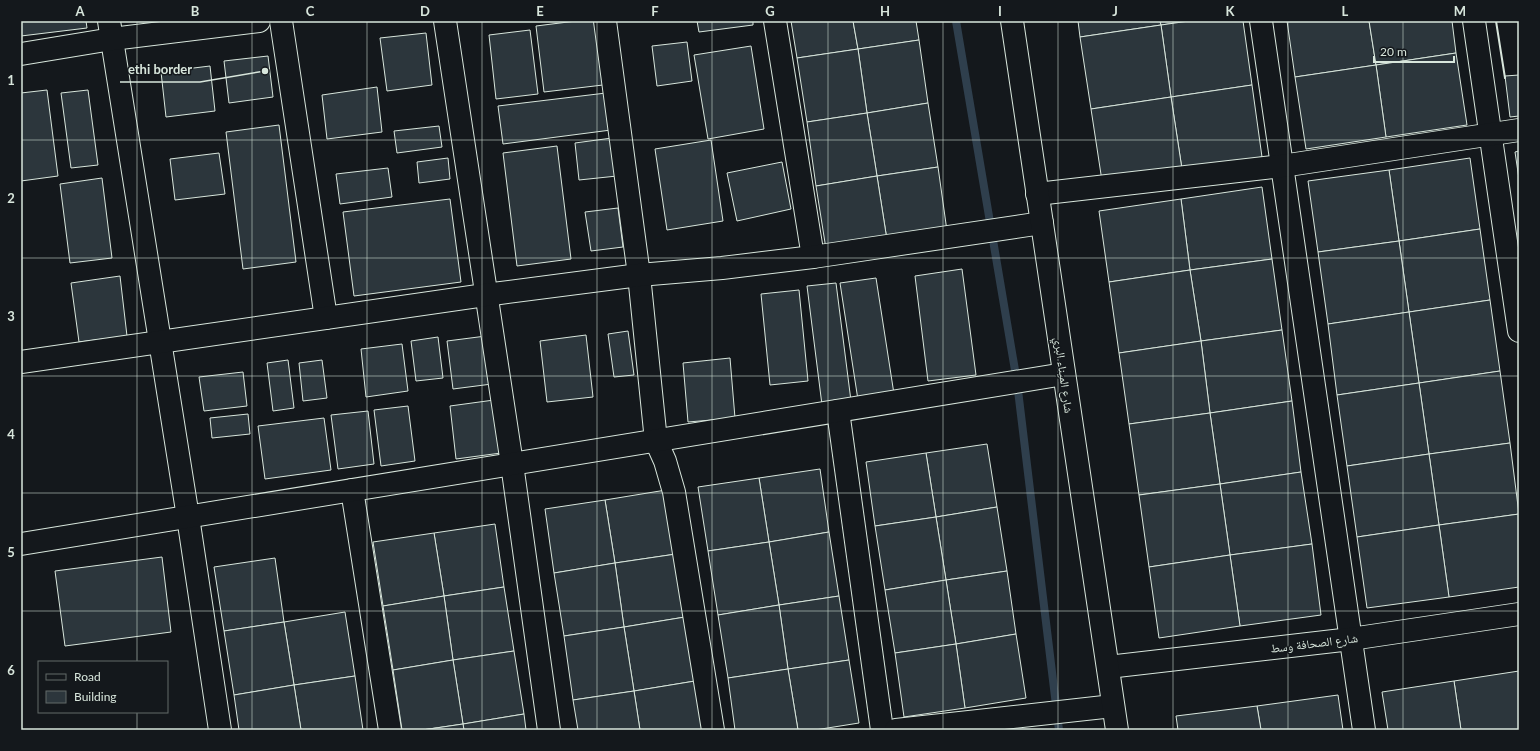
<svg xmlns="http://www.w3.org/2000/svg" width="1540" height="751" font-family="Lato,'Noto Naskh Arabic',sans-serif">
	<rect width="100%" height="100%" fill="#14181c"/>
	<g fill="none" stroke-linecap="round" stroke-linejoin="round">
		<polyline stroke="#2f3f4d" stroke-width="8" points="956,21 1017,382 1059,730"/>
	</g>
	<g fill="#2c363c" stroke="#d8e6dc">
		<polygon points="21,21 86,21 87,28 21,36"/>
		<polygon points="576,21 595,21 603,85 544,92 536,26"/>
		<polygon points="697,21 753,21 753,25 699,32"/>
		<polygon points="791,21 853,21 858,49 797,58"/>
		<polygon points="853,21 916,21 919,40 858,49"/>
		<polygon points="1078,21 1160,21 1161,25 1080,37"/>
		<polygon points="1160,21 1189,21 1161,25"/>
		<polygon points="1189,21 1243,21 1252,85 1171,97 1161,25"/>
		<polygon points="1287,21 1369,21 1376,65 1295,77"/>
		<polygon points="1369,21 1452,21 1456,53 1376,65"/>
		<polygon points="1161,25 1171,97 1091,109 1080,37"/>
		<polygon points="530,30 538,94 496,99 489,35"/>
		<polygon points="426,33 432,85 387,91 380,38"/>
		<polygon points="919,40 928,103 867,113 858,49"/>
		<polygon points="687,42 692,81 657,86 652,46"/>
		<polygon points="751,46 764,129 708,139 694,55"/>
		<polygon points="858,49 867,113 807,122 797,58"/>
		<polygon points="1456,53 1467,125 1386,137 1376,65"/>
		<polygon points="268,56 273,97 229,103 224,61"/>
		<polygon points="1376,65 1386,137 1306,149 1295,77"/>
		<polygon points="210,66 215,111 166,117 161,72"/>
		<polygon points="1519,75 1519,116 1510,117 1505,76"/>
		<polygon points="1252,85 1262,157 1182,169 1171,97"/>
		<polygon points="377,87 382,132 327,139 322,95"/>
		<polygon points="47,90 58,176 21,181 21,93"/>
		<polygon points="88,90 98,165 71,168 61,93"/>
		<polygon points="606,93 611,130 503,144 498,106"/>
		<polygon points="1171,97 1182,169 1102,181 1091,109"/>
		<polygon points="928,103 938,167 877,176 867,113"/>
		<polygon points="867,113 877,176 816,186 807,122"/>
		<polygon points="279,125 296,262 243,269 226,132"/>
		<polygon points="439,126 442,147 397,153 394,131"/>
		<polygon points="612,138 617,176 579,180 575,143"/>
		<polygon points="711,140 723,221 667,230 655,149"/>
		<polygon points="557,146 571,259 517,266 503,153"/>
		<polygon points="1519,151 1519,179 1515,152"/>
		<polygon points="219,153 225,194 175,200 170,159"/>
		<polygon points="448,158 450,179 419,183 417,162"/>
		<polygon points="1470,158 1480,229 1399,241 1389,170"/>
		<polygon points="782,162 791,209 737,221 727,173"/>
		<polygon points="938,167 947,231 887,240 877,176"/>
		<polygon points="388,168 392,197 340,204 336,174"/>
		<polygon points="1389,170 1399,241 1318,252 1308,181"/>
		<polygon points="877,176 887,240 826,249 816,186"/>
		<polygon points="102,178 112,258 70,263 60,184"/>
		<polygon points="1262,187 1272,259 1190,270 1181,199"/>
		<polygon points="450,199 461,282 354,296 343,212"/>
		<polygon points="1181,199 1190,270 1109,282 1099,211"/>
		<polygon points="618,208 623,247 591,251 585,212"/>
		<polygon points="1480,229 1490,300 1409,312 1399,241"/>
		<polygon points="1399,241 1409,312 1328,324 1318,252"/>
		<polygon points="1272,259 1282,330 1201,341 1190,270"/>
		<polygon points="962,269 976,375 928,381 915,276"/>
		<polygon points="1190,270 1201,341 1119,353 1109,282"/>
		<polygon points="120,276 127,336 79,342 71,283"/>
		<polygon points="876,278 894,394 858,400 840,283"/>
		<polygon points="836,283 851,401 822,405 807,286"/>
		<polygon points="799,290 808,381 770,385 761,294"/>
		<polygon points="1490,300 1500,371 1419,383 1409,312"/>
		<polygon points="1409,312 1419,383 1337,395 1328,324"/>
		<polygon points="1282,330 1292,401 1210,413 1201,341"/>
		<polygon points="628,331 634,375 614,377 608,334"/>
		<polygon points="586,335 593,397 547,402 540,341"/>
		<polygon points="486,336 492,384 453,389 447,341"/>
		<polygon points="438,337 443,378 416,381 411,341"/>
		<polygon points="1201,341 1210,413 1129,424 1119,353"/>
		<polygon points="402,344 408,391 366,397 361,349"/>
		<polygon points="730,358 735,418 688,422 683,363"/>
		<polygon points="288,360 294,408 273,411 267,363"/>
		<polygon points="322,360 327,398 303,401 299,363"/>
		<polygon points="1500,371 1510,443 1429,454 1419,383"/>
		<polygon points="243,372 247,406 204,411 199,377"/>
		<polygon points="1419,383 1429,454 1347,466 1337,395"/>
		<polygon points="494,400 501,453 456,459 450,406"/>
		<polygon points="1292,401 1301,472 1220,484 1210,413"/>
		<polygon points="408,406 415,461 381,466 374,410"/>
		<polygon points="368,411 374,464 338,469 331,415"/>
		<polygon points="1210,413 1220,484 1139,495 1129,424"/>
		<polygon points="248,414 250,434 212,438 210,418"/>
		<polygon points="324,418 331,470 265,479 258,426"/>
		<polygon points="1510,443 1519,514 1439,525 1429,454"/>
		<polygon points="987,444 997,507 936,517 926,453"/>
		<polygon points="926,453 936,517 875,526 866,462"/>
		<polygon points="1429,454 1439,525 1357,537 1347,466"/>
		<polygon points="820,469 829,532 769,542 759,478"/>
		<polygon points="1301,472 1312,544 1230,555 1220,484"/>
		<polygon points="759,478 769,542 708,551 698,487"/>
		<polygon points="1220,484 1230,555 1149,567 1139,495"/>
		<polygon points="666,490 676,554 615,563 605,500"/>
		<polygon points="605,500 615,563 554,573 545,509"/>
		<polygon points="997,507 1007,571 946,580 936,517"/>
		<polygon points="1519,514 1519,587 1449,597 1439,525"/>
		<polygon points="936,517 946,580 885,590 875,526"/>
		<polygon points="495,524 504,587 444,596 434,533"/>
		<polygon points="1439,525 1449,597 1367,608 1357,537"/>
		<polygon points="829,532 839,596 779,605 769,542"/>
		<polygon points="434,533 444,596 383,606 373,542"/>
		<polygon points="769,542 779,605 718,615 708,551"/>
		<polygon points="1312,544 1321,615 1240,626 1230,555"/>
		<polygon points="676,554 685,617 624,627 615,563"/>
		<polygon points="1230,555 1240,626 1159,638 1149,567"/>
		<polygon points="162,557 171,632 65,646 55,571"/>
		<polygon points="275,558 284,622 224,631 214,567"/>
		<polygon points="615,563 624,627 564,636 554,573"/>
		<polygon points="1007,571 1016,634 956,644 946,580"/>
		<polygon points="946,580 956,644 895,653 885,590"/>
		<polygon points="504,587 514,651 453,660 444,596"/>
		<polygon points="444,596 453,660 393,670 383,606"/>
		<polygon points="839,596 849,660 788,669 779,605"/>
		<polygon points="779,605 788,669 728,678 718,615"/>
		<polygon points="345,612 355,676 294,685 284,622"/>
		<polygon points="685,617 695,681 634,691 624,627"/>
		<polygon points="284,622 294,685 234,695 224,631"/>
		<polygon points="624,627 634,691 573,700 564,636"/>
		<polygon points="1016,634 1026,698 965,708 956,644"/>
		<polygon points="956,644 965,708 904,717 895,653"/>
		<polygon points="514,651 524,714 463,724 453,660"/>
		<polygon points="453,660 463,724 422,730 402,730 393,670"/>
		<polygon points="849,660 859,723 815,730 798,730 788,669"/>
		<polygon points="788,669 798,730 735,730 728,678"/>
		<polygon points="1519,671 1519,730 1461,730 1454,681"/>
		<polygon points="355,676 363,730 301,730 294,685"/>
		<polygon points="695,681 702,730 640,730 634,691"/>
		<polygon points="1454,681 1461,730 1388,730 1382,692"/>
		<polygon points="294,685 301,730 239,730 234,695"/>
		<polygon points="634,691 640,730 578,730 573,700"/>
		<polygon points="1338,695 1343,730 1261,730 1257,706"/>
		<polygon points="1257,706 1261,730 1178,730 1176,716"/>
		<polygon points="524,714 526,730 464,730 463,724"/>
		<polygon points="463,724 464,730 422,730"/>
	</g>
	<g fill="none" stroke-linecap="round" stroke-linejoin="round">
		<g stroke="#d8e6dc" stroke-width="24">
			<g id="minor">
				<polyline points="109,21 188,517 220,730"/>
				<polyline points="281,21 326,318"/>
				<polyline points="445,21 512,464 549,730"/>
				<polyline points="605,21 639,275 656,441 665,461 674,492 713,730"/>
				<polyline points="775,21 813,257"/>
				<polyline points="1261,21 1364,730"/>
				<polyline points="1474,21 1519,331"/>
				<polyline points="21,54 112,39 259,21"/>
				<polyline points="1037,194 1282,166 1519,130"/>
				<polyline points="21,362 485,295 639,275 722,268 813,257 1042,223"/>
				<polyline points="838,411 882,730"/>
				<polyline points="352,490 390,730"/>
				<polyline points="21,544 1064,374"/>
				<polyline points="1108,667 1351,639 1519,614"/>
				<polyline points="896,730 1113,706"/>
			</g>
		</g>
		<g stroke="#d8e6dc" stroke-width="24">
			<polyline id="trunk" points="1012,21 1117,730"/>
		</g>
		<use href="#minor" stroke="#14181c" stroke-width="22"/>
		<use href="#trunk" stroke="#14181c" stroke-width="22"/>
		<polyline stroke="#d8e6dc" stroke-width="2" points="1496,21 1505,78"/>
	</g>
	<path fill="none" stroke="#d8e6dc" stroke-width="1" stroke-opacity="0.55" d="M137 21V662M252 21V730M367 21V730M482 21V730M597 21V730M712 21V730M828 21V730M943 21V730M1058 21V730M1173 21V730M1288 21V730M1403 21V730M21 140H1519M21 258H1519M21 376H1519M21 493H1519M21 611H1519M137 712V730"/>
	<g text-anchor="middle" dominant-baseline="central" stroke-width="3" stroke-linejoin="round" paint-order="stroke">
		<g font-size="12" fill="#d8e6dc" stroke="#14181c">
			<text transform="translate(1064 375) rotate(82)">شارع الميناء البري</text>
			<text transform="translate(1314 643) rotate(-7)">شارع الصحافة وسط</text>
		</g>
	</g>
	<path fill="none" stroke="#d8e6dc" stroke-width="1.5" d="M265 71L200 82H120"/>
	<circle fill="#d8e6dc" stroke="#14181c" stroke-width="1.5" cx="265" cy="71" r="4"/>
	<g font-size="13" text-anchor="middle" font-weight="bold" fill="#d8e6dc" stroke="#14181c" stroke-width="3" stroke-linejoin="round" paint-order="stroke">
		<text x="160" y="74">ethi border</text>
	</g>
	<rect width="1540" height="751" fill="none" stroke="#14181c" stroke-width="44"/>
	<rect x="38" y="661" width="130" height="52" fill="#14181c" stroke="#626a69"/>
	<rect x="46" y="674" width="20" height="6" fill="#14181c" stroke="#626a69"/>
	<text x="74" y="681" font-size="12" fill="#d8e6dc">Road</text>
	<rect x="46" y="691" width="20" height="12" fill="#2c363c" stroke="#626a69"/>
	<text x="74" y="701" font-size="12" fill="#d8e6dc">Building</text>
	<path d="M1374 56v6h80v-6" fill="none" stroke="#d8e6dc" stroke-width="2"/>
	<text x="1380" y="56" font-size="12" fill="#d8e6dc" stroke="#14181c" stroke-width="3" paint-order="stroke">20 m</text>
	<rect x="22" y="22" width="1496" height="707" fill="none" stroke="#d8e6dc" stroke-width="1.5"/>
	<g font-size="13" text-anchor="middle" font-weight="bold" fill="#d8e6dc">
		<text x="80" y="16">A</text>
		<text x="195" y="16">B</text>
		<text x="310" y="16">C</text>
		<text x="425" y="16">D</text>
		<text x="540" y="16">E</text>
		<text x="655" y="16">F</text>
		<text x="770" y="16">G</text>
		<text x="885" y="16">H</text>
		<text x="1000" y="16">I</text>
		<text x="1115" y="16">J</text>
		<text x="1230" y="16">K</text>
		<text x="1345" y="16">L</text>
		<text x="1460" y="16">M</text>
		<text x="11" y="85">1</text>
		<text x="11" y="203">2</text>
		<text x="11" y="321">3</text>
		<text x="11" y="439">4</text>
		<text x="11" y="557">5</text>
		<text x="11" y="675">6</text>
	</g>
</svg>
